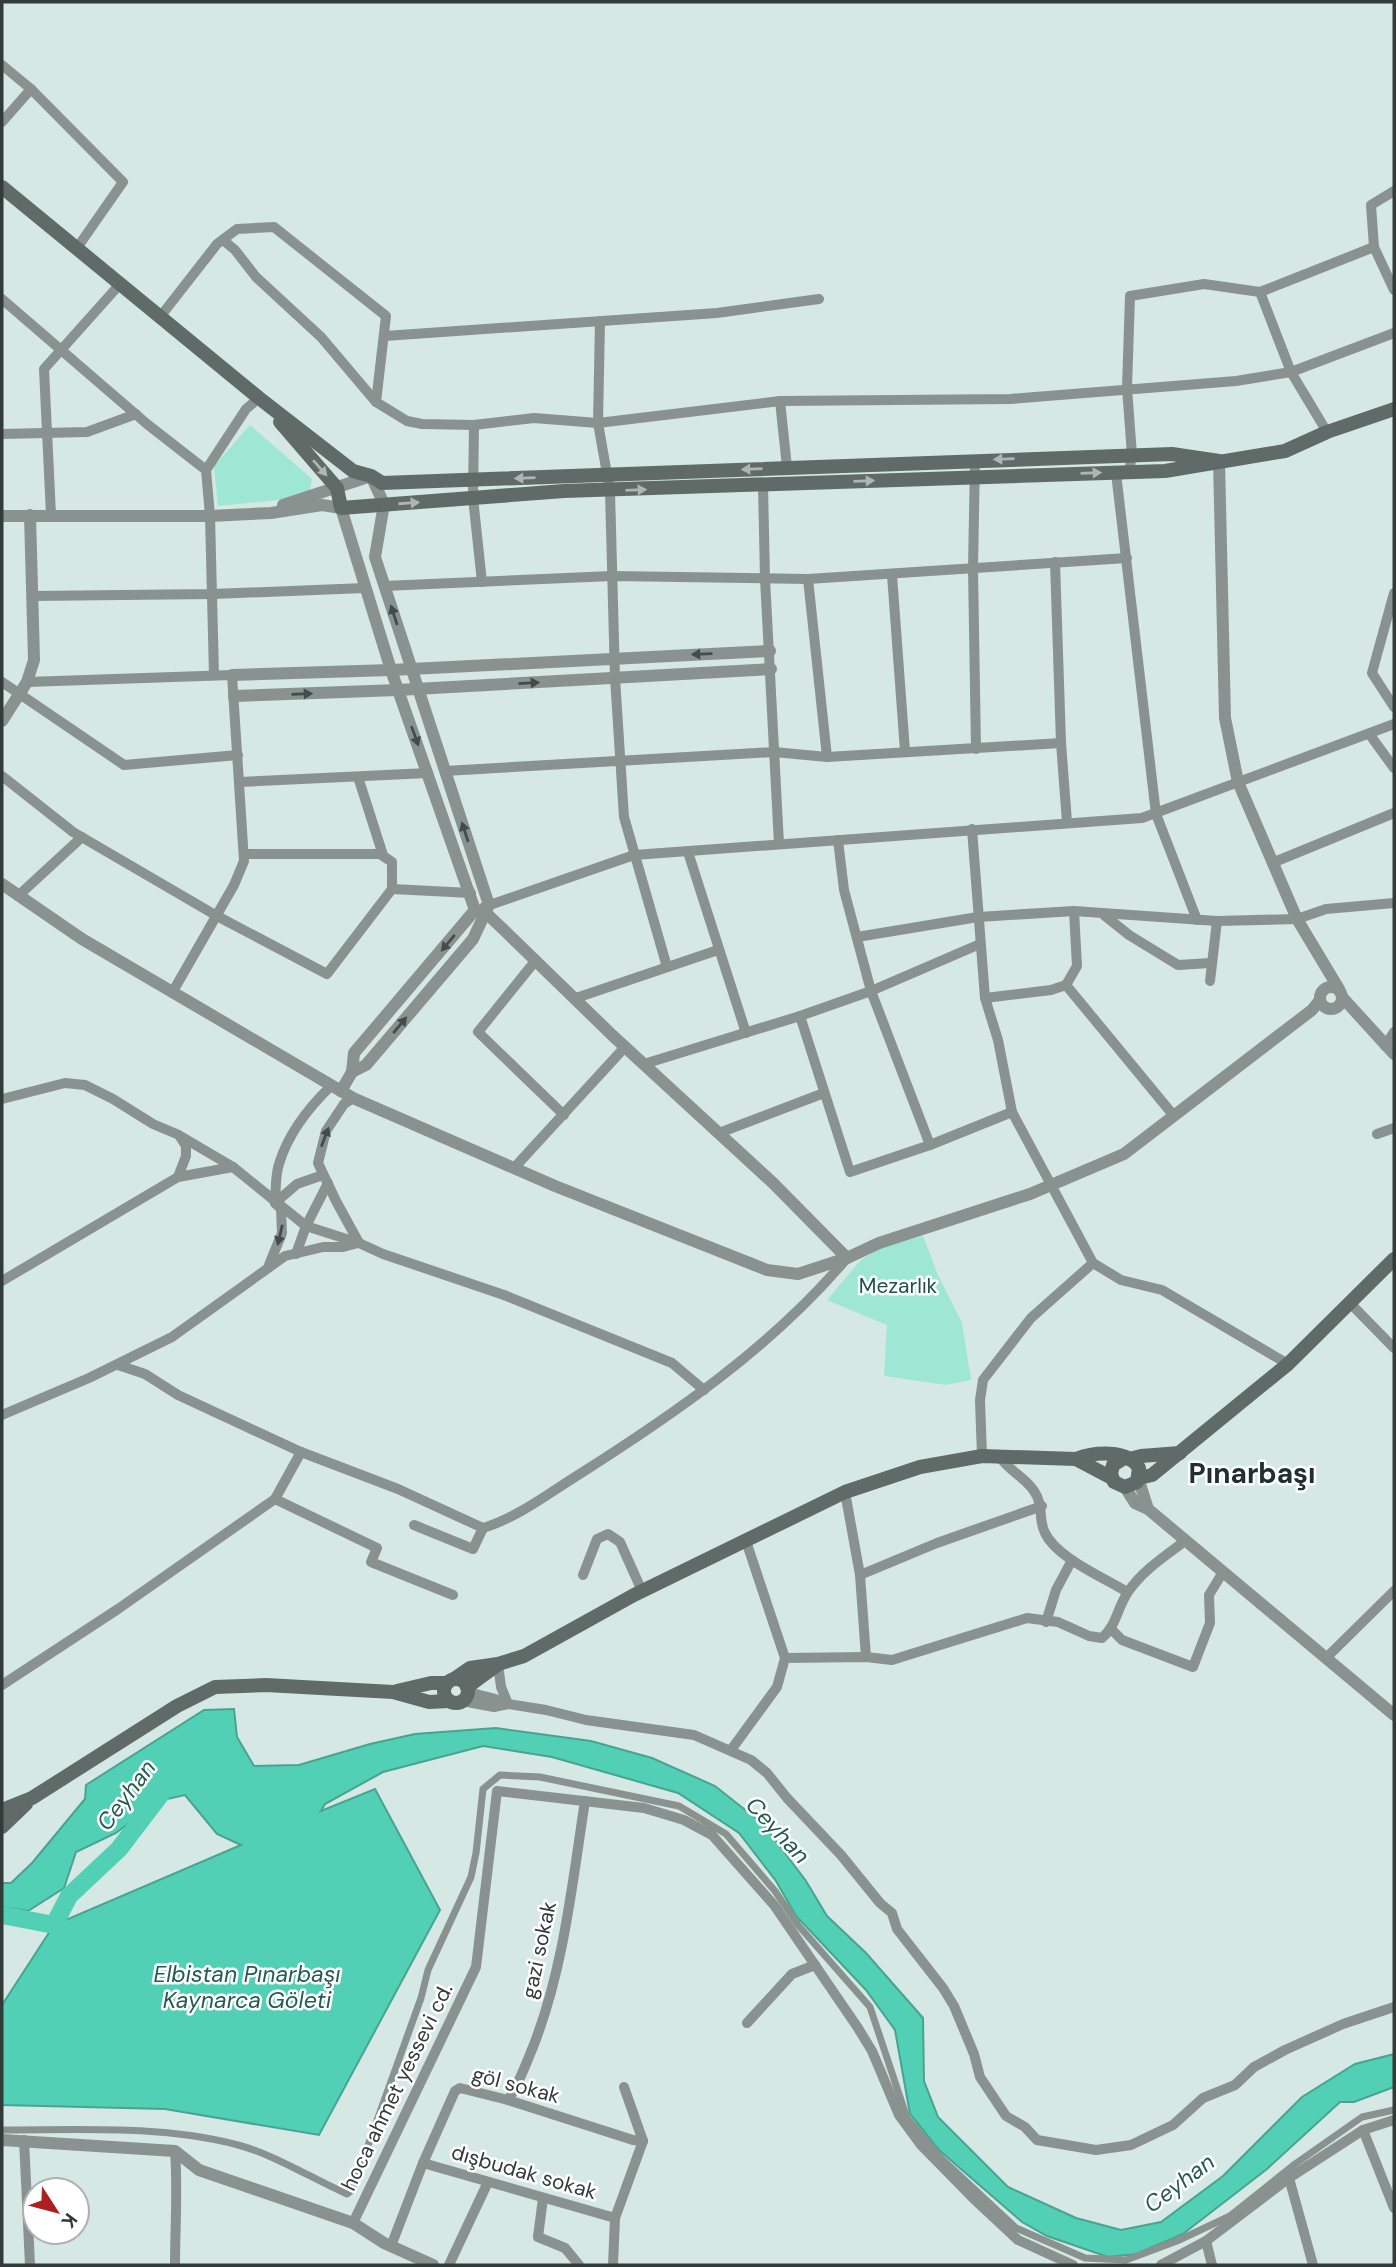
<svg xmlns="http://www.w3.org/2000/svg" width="1396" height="2267" font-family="'DM Sans',sans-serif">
	<rect width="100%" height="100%" fill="#d5e8e3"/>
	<g fill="#9ee7d5">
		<polygon points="250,425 312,479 309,497 218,506 214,466"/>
		<polygon points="923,1236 938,1275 962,1323 971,1380 946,1385 884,1376 887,1325 827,1300 860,1261 883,1246"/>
	</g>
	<polygon fill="#51d0b6" stroke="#48a390" stroke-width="2" points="234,1709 237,1737 254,1766 299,1765 370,1744 415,1734 496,1728 591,1741 652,1758 715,1786 763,1824 806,1881 827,1916 866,1953 923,2018 924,2081 938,2117 1008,2187 1076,2218 1121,2230 1161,2222 1223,2176 1302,2097 1355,2064 1394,2054 1394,2087 1354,2102 1340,2102 1267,2169 1183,2234 1136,2254 1108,2257 1047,2236 1022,2222 939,2150 910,2114 895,2030 866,1990 796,1916 776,1881 739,1833 678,1793 552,1757 483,1746 383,1772 325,1804 321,1811 375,1789 440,1910 319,2135 165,2109 2,2105 2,2005 54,1925 241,1845 217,1834 185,1795 158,1801 116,1833 76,1852 64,1888 28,1911 2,1907 2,1883 11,1883 32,1863 85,1799 86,1785 204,1710"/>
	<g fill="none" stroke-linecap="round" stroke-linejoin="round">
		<polyline stroke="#51d0b6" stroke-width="18" points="2,1915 54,1925 69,1896 119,1849 167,1786"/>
		<path stroke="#8a9290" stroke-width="7" d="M2 2130C80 2130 162 2125 238 2145 273 2154 313 2179 347 2194L352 2190 421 1998 428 1970 471 1877 476 1853 483 1789 500 1775 540 1777 679 1806 726 1834 775 1891 798 1925 870 2007 907 2118 941 2158 1016 2228 1085 2258 1126 2260 1177 2241 1230 2216 1295 2164 1362 2117 1394 2110"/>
		<g stroke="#8a9290" stroke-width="10">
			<polyline points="2,65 31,89 123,182 77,248"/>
			<polyline points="2,122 31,89"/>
			<polyline points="1394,191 1371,205 1374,247 1394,290"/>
			<polyline points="223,240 235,250 256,277 321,337 376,402 407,421 422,424 474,425 534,418 598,423 780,401 1010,399 1236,381 1291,372 1394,333"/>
			<polyline points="1260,292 1291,372 1327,432"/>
			<polyline points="2,299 147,424 206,470"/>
			<polyline points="160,317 217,244 237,229 274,227 386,316 376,402"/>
			<polyline points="600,321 598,423 610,491 615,678 624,817 667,967"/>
			<polyline points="385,336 717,313 819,299"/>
			<polyline points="780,401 787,467"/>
			<polyline points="474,425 473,498 482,582"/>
			<polyline points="2,434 87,432 136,414"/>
			<polyline points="975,460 973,569 976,749"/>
			<polyline points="1129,472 1132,455 1127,388 1130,296 1204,284 1260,292 1374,247"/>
			<polyline points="1116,473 1156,814 1197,920"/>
			<polyline points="763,485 765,579 779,844"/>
			<polyline points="51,515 44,369 120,284"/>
			<polyline points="1055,562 1061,743 1067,822"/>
			<polyline points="892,575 905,751"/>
			<polyline points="808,579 827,757"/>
			<polyline points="384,586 612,576 808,579 1127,558"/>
			<polyline points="1394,593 1372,673 1394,707"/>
			<polyline points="32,596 213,594 365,588"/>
			<polyline points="214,675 210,516 206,470 246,409 259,398"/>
			<polyline points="2,682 124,765 238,755"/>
			<polyline points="27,682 232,675 244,861 234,885 172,993"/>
			<polyline points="1370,735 1394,768"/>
			<polyline points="445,771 774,752 827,757 1061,743"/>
			<polyline points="2,776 73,832 217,916 327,974 392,889 392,862 380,854 244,854"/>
			<polyline points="358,777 383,855"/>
			<polyline points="240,782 428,773"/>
			<polyline points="972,829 985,998 998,1040 1012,1112 1093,1263 1121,1280 1162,1290 1288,1364"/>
			<polyline points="838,840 844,890 871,991 930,1145"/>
			<polyline points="688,852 746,1033"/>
			<polyline points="1272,863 1394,813"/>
			<polyline points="392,889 471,893"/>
			<polyline points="18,896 82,837"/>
			<polyline points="484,907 634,855 1142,818 1394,724"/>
			<polyline points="1104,915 1129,935 1178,965 1210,963"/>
			<polyline points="857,937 978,917 1074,911 1217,921 1297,919 1326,909 1394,903"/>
			<polyline points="536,960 478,1032 564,1115"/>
			<polyline points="1210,981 1217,921"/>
			<polyline points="1066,985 1174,1116"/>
			<polyline points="576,998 718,950"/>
			<polyline points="985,998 1051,990 1066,985 1077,966 1074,911"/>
			<polyline points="800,1016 850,1172 930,1145 1012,1112"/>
			<polyline points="1385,1046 1394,1032"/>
			<polyline points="644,1064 800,1016 871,991 980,944"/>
			<polyline points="353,1098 344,1104 326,1131 318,1163 336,1201 359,1243"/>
			<polyline points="2,1099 65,1083 85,1085 113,1099 153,1124 179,1135 186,1146 186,1156 178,1177"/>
			<polyline points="719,1133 824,1093"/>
			<polyline points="1377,1134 1394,1128"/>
			<polyline points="182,1137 233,1167"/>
			<polyline points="514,1168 625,1047"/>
			<polyline points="275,1203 297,1184 323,1175"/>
			<polyline points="296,1254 306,1226 328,1183"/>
			<path d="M269 1265 282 1233 281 1209 275 1203C276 1191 275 1176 279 1164 288 1134 310 1106 332 1085"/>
			<polyline points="2,1281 178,1177 233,1167 306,1226 359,1243 383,1254 504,1295 672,1363 704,1390"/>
			<polyline points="1350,1303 1394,1348"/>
			<path d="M118 1365 145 1374 178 1395 301 1452 398 1489 483 1528C516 1518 545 1496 575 1477 673 1415 772 1347 847 1258"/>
			<polyline points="2,1415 89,1378 172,1337 285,1256 323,1247 343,1247 358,1243"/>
			<polyline points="982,1456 980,1400 983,1380 1031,1318 1093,1263"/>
			<path d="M1000 1457C1009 1471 1025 1477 1034 1491 1044 1505 1038 1520 1045 1533 1057 1558 1103 1577 1127 1592"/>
			<polyline points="845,1492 860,1575 866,1657"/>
			<polyline points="275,1499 377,1548 371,1562 453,1595"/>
			<polyline points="414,1525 473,1549 483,1528"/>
			<polyline points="583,1575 597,1539 608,1534 620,1542 642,1591"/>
			<polyline points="860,1575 937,1543 1042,1506"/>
			<polyline points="1046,1622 1056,1590 1072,1560"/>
			<polyline points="1112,1630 1122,1640 1193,1667 1210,1623 1209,1595 1223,1572"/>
			<path d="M785 1658 866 1657 892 1660 1027 1618 1058 1622 1089 1636 1102 1638C1117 1625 1117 1608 1128 1592 1142 1571 1165 1556 1185 1541"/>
			<polyline points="1326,1658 1394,1591"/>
			<polyline points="498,1664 501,1687 508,1704 546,1710 586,1720 694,1735 751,1760 767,1773 787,1798 841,1855 880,1903 892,1913 897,1929 943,1988 954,2006 974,2054 980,2077 1006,2116 1025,2127 1037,2140 1096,2150 1131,2145 1173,2125 1203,2098 1235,2085 1254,2067 1285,2050 1343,2024 1394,2007"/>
			<polyline points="2,1685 118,1609 275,1499 301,1452"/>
			<path d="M468 1691C481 1697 495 1697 507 1704"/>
			<polyline points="462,1701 494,1707 508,1704"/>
			<polyline points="731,1750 777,1687 785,1658 746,1541"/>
			<polyline points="747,2023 792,1974 815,1965"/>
			<polyline points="624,2087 643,2141"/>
			<path d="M508 2100C519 2084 525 2066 533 2047 564 1968 572 1884 585 1801"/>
			<polyline points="1363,2130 1394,2208"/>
			<polyline points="24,2140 30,2265"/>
			<polyline points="423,2163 615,2218"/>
			<polyline points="1289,2178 1313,2265"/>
			<polyline points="543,2198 538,2237 565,2248 579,2265"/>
			<polyline points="353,2223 476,1967 497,1791 644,1808 684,1820 712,1835 774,1905 858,2028 872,2051 899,2115 921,2145 973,2198 1018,2240 1073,2265"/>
			<polyline points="1206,2241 1212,2265"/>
			<polyline points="391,2246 423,2163 455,2091 460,2088 508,2100 633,2140 643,2141"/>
			<path d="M175 2265C175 2227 178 2189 175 2151"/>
			<polyline points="449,2265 488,2182"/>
			<polyline points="613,2265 615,2218 643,2141"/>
			<polyline points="1161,2265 1206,2241 1289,2178 1363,2130 1394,2120"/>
		</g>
		<g stroke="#8a9290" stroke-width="12">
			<polyline points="1219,461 1225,718 1238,782 1297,919 1339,989"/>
			<polyline points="283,505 371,476 384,504 375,557 489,905 473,939 366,1065 352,1072"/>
			<polyline points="2,516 210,516 271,513 322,505 341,508 391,670 475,910 354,1053 352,1072 341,1091"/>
			<polyline points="232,675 391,670 770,651"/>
			<polyline points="234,696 398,690 771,669"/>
			<polyline points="2,721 27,682 34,660 30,515"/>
			<polyline points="2,884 82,939 353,1098 555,1186 767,1270 798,1274 847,1258 879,1243 1030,1194 1124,1154 1312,1010 1320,1000"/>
			<polyline points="479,911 486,913 504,930 612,1035 773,1183 847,1258"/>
			<circle cx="1331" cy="998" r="11"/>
			<polyline points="1342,997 1394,1054"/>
			<polyline points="1137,1482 1141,1487 1148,1509"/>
			<polyline points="1125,1487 1135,1503 1148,1509 1394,1715"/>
			<polyline points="2,2140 175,2151 199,2170 353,2223 384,2243 433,2265"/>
		</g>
		<g stroke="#606b68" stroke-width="14">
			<polyline points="2,187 259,398 353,471 371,476 382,483 1172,454 1219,461"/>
			<polyline points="280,422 337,488 341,508 564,491 1165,471 1285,451 1327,432 1394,409"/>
			<polyline points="1076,1459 1112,1478"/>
			<polyline points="1129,1459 1141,1456 1180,1453"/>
			<polyline points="1139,1478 1152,1475 1288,1364 1394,1259"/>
			<path d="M454 1679 470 1668 498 1664 524 1656 634 1595 845 1492 920 1467 982 1456 1076 1459C1094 1452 1128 1449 1139 1468L1137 1482 1125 1487 1114 1482 1111 1474 1113 1465 1124 1458"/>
			<circle cx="456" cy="1691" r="12"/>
			<polyline points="467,1687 497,1665"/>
			<polyline points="397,1691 431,1683 447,1683"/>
			<polyline points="2,1810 32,1798 177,1706 215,1687 266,1685 393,1692 429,1702 449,1701"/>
			<polyline points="2,1827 26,1804"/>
		</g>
	</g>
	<defs><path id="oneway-solid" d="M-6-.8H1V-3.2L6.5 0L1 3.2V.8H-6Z" transform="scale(1.75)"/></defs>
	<g fill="#b0b5b4">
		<use href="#oneway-solid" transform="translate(1004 459) rotate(178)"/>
		<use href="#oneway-solid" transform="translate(320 468) rotate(49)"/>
		<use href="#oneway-solid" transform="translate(752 469) rotate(178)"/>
		<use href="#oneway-solid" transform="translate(1091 473) rotate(-2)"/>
		<use href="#oneway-solid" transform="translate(525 478) rotate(178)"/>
		<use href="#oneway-solid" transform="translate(864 481) rotate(-2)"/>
		<use href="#oneway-solid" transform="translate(636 490) rotate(-2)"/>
		<use href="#oneway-solid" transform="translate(409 503) rotate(-4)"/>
	</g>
	<g fill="#444c4a">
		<use href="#oneway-solid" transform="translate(394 615) rotate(-108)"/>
		<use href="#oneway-solid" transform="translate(702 654) rotate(178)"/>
		<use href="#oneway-solid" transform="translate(529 683) rotate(-3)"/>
		<use href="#oneway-solid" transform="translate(302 694) rotate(-2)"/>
		<use href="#oneway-solid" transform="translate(415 736) rotate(70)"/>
		<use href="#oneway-solid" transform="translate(465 832) rotate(-108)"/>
		<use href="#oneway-solid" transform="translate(448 943) rotate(130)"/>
		<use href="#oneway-solid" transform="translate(400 1025) rotate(-50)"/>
		<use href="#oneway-solid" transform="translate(325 1137) rotate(-69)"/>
		<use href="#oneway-solid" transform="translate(280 1235) rotate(103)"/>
	</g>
	<g text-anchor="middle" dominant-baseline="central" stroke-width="5" stroke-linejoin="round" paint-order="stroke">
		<g font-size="21" fill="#1e5348" stroke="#fff">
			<text x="898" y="1286">Mezarlık</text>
		</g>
		<g font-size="21" fill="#333b39" stroke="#fff">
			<text transform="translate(539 1950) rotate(-78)">gazi sokak</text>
			<text transform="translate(516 2085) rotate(15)">göl sokak</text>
			<text transform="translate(397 2087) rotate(-64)">hoca ahmet yessevi cd.</text>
			<text transform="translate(524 2172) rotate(16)">dışbudak sokak</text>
		</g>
		<g font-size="23" font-style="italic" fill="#275c50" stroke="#fff">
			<text transform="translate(126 1795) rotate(-53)">Ceyhan</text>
			<text transform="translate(778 1830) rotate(47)">Ceyhan</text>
			<text x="247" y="1974">Elbistan Pınarbaşı<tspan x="247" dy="26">Kaynarca Göleti</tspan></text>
			<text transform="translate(1179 2183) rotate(-37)">Ceyhan</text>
		</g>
		<g font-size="28" font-weight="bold" fill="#21302c" stroke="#fff">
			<text x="1252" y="1473">Pınarbaşı</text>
		</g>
	</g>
	<rect width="1396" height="2267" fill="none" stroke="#333b39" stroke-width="7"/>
	<g transform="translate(56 2211) rotate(126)"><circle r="33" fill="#ffffff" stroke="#adb1b0" stroke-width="2"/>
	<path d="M0-5L12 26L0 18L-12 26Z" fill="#b01f1f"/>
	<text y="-10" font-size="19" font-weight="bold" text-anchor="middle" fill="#333b39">K</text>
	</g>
</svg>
